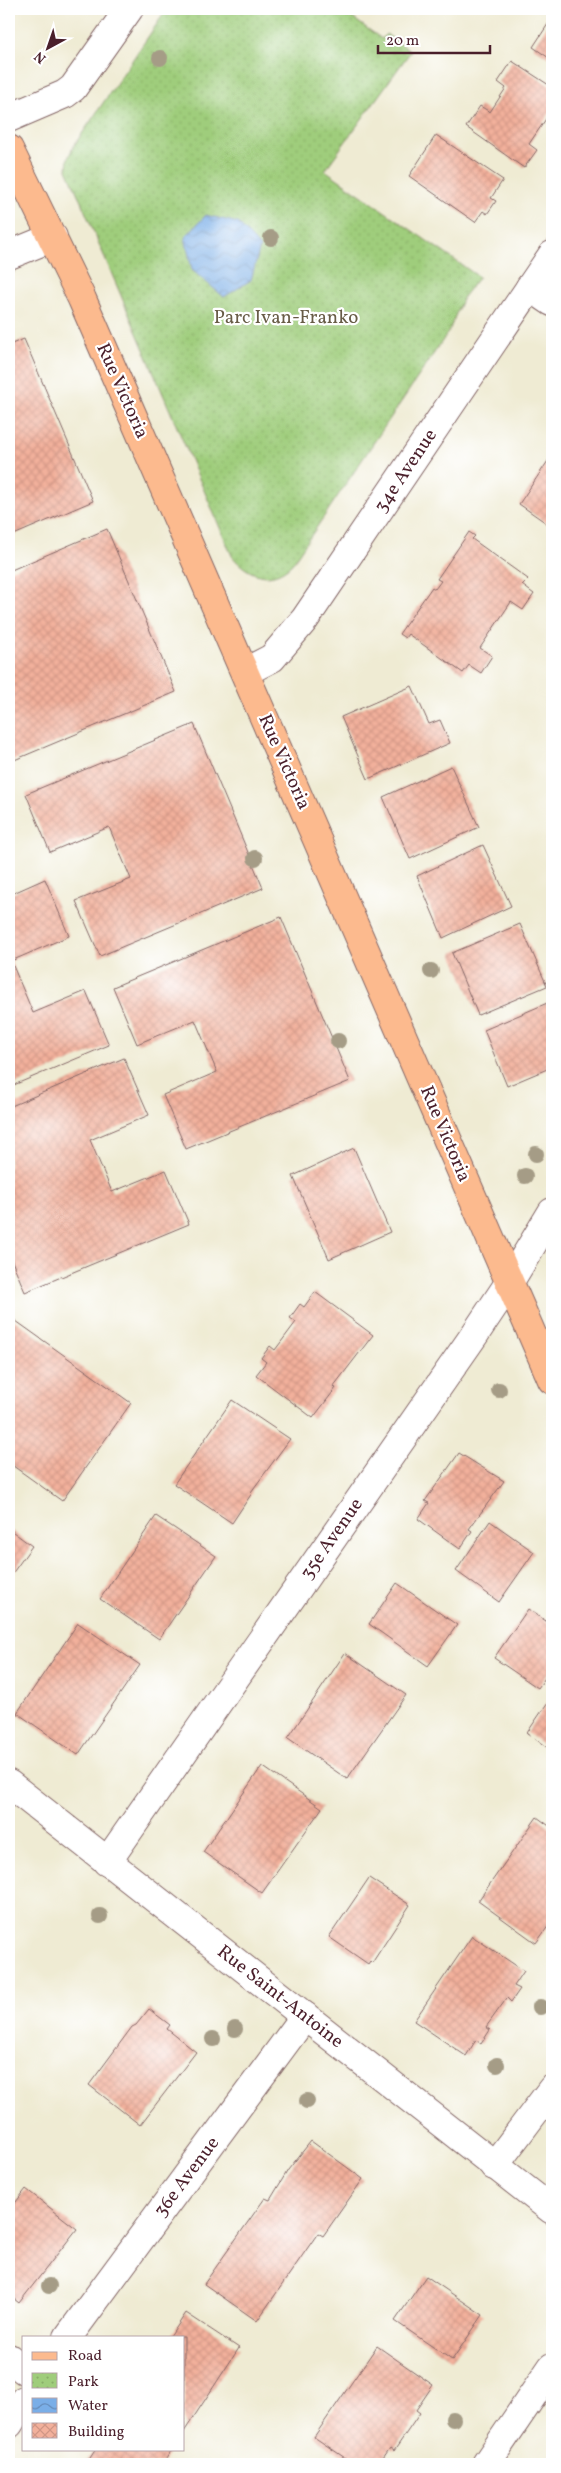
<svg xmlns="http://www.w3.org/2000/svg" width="561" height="2473" font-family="Vollkorn,serif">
	<defs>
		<pattern id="park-dots" width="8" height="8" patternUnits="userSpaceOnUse" patternTransform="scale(1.25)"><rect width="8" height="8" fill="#9fcd7b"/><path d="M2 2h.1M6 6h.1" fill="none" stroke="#8ab06a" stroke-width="1.8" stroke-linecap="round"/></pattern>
		<pattern id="water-waves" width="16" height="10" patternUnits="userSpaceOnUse" patternTransform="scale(1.25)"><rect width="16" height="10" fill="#7aaee7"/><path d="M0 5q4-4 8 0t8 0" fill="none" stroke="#668dbb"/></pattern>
		<pattern id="building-cross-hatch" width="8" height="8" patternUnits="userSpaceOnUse" patternTransform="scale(1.25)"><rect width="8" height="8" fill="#f2b09b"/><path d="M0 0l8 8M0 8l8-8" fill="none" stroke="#d19786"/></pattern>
	</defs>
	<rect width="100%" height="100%" fill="#fff"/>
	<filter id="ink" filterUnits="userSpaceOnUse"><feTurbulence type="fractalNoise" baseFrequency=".02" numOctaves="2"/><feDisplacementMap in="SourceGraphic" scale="10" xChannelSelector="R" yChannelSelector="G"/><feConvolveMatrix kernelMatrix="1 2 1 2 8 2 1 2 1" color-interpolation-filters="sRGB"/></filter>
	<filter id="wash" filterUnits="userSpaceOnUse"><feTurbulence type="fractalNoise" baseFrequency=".0096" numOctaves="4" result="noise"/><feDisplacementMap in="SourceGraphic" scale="20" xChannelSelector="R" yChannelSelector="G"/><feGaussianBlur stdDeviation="1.12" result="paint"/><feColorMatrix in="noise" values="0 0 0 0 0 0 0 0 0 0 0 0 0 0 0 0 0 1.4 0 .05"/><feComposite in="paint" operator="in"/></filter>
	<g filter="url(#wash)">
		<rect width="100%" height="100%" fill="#efebd3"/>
		<path fill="url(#park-dots)" stroke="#747653" d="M167 9H340L382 39 386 34 411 51 325 170 479 277 463 297 449 331 292 564C272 584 249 577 232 556L67 169 68 158 73 147Z"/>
		<polygon fill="url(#water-waves)" stroke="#626689" points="206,215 238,223 260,247 251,280 224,297 192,270 185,237"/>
		<g id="blocks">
			<g fill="url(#building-cross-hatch)">
				<polygon points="552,18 552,60 533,47"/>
				<polygon points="512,61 552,87 552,115 550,113 529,144 537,150 524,168 466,127 480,106 490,112 506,88 498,82"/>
				<polygon points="436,135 503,180 491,198 496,201 492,207 487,214 483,211 475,222 409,176"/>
				<polygon points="24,339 93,501 9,537 9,345"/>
				<polygon points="552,455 552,527 519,504"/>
				<polygon points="107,529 176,692 12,761 9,753 9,571"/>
				<polygon points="469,532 475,536 472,539 528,579 522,585 534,594 523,610 511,602 480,648 492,656 481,673 469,665 463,673 408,634 405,638 399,634 432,587 435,589 441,581 437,579"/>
				<polygon points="412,686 429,724 440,720 450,743 368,779 341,717"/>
				<polygon points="194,724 263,888 100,956 76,901 131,879 109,827 50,852 26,794"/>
				<polygon points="451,766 479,827 410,859 383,797"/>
				<polygon points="483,845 511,906 443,938 417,876"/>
				<polygon points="45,879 69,936 11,961 33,1013 86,991 109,1045 9,1087 9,895"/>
				<polygon points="281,917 350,1081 186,1149 163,1095 217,1072 195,1020 137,1044 113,987"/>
				<polygon points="520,924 547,986 478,1015 452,953"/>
				<polygon points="552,1001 552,1067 507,1086 484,1030"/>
				<polygon points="124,1058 149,1115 90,1140 112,1192 166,1170 189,1224 25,1292 9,1254 9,1107"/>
				<polygon points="354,1148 390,1232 329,1259 293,1176"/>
				<polygon points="315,1292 373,1335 333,1387 336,1388 313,1418 256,1375 266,1362 261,1358 270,1346 275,1350 296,1322 290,1318 300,1304 304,1307"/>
				<polygon points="9,1316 131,1403 62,1501 9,1463"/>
				<polygon points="232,1400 290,1439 251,1492 252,1493 232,1523 174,1484"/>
				<polygon points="459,1453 504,1481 469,1529 472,1531 460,1549 418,1519 429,1503 425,1501"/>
				<polygon points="156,1516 216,1556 159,1639 100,1599"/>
				<polygon points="490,1521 534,1552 499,1602 456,1571"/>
				<polygon points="9,1529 32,1546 9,1578"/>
				<polygon points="397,1583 457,1625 428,1666 369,1624"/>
				<polygon points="528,1609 552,1625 552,1668 538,1688 494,1658"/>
				<polygon points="78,1623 140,1665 78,1755 17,1713"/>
				<polygon points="345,1653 406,1695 347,1779 288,1738"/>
				<polygon points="552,1696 552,1751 527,1733"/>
				<polygon points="262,1766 322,1808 262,1893 203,1852"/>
				<polygon points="537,1817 552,1828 552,1921 536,1943 478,1901"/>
				<polygon points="369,1878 410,1905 372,1963 370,1961 368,1964 329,1937"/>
				<polygon points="472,1936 524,1971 514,1986 520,1989 511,2002 507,1998 486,2027 490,2030 481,2044 476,2040 466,2056 414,2021"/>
				<polygon points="149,2009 170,2025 167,2029 196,2052 140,2125 89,2085 132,2027 136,2025"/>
				<polygon points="311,2141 363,2179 323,2236 318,2233 257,2321 204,2284 265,2198 270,2200 288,2170"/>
				<polygon points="26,2189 77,2229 19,2303 9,2295 9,2211"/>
				<polygon points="426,2276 483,2315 452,2360 395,2321"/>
				<polygon points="186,2313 239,2348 184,2432 184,2337 170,2337"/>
				<polygon points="377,2346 433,2385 416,2410 420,2413 394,2451 390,2448 379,2464 354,2464 314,2437"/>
				<polygon points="96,2449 172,2449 163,2464 86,2464"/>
			</g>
		</g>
	</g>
	<g filter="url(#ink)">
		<use href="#blocks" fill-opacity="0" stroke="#846666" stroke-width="1"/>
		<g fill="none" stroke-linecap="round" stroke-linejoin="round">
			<g stroke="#846666" stroke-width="30">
				<g id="minor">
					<polyline points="9,118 65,94 73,88 129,9"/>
					<polyline points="9,255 53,237"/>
					<polyline points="530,287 552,302"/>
					<polyline points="245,672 272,658 305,619 552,255"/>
					<polyline points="9,1784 552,2210"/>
					<polyline points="107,1862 475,1334 509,1283 552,1212"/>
					<polyline points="494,2166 552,2089"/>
					<polyline points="68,2337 305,2016"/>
					<polyline points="9,2358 24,2370"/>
					<polyline points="9,2424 24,2400"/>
					<polyline points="486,2464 552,2367"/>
				</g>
			</g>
			<g stroke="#846666" stroke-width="30">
				<polyline id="major" points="9,149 82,299 552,1380"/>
			</g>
			<use href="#minor" stroke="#fff" stroke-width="28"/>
			<use href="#major" stroke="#fcba8e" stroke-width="28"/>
		</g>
		<g fill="#a59c86">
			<circle cx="160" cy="58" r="8"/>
			<circle cx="271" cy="238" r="8"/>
			<circle cx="255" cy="858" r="8"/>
			<circle cx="431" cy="971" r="8"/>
			<circle cx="338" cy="1041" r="8"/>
			<circle cx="536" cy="1154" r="8"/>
			<circle cx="525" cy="1176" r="8"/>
			<circle cx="499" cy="1390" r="8"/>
			<circle cx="100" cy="1916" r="8"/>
			<circle cx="540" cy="2007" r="8"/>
			<circle cx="235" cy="2029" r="8"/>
			<circle cx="213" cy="2039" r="8"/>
			<circle cx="497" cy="2065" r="8"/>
			<circle cx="307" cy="2101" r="8"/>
			<circle cx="49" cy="2286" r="8"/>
			<circle cx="453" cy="2419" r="8"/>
		</g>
	</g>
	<g text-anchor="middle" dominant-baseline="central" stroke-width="4.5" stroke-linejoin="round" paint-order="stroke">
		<g font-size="19" fill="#685c47" stroke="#fff">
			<text x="286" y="318">Parc Ivan-Franko</text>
		</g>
		<g font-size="19" fill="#4a1f2b" stroke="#fff">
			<text transform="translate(122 391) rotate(66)">Rue Victoria</text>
			<text transform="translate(406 471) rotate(-56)">34e Avenue</text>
			<text transform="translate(284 762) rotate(66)">Rue Victoria</text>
			<text transform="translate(445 1134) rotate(67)">Rue Victoria</text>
			<text transform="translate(332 1539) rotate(-55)">35e Avenue</text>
			<text transform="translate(280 1997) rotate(38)">Rue Saint-Antoine</text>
			<text transform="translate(187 2177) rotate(-53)">36e Avenue</text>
		</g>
	</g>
	<rect width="561" height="2473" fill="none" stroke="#fff" stroke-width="30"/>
	<rect x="22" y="2336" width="162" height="115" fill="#ffffff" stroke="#b7a5aa"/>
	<rect x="32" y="2352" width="25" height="8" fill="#fcba8e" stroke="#b7a5aa"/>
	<text x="68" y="2360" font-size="15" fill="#4a1f2b">Road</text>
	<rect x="32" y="2373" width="25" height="15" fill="url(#park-dots)" stroke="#b7a5aa"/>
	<text x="68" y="2386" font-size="15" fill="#4a1f2b">Park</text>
	<rect x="32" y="2398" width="25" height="15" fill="url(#water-waves)" stroke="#b7a5aa"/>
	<text x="68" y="2410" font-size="15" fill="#4a1f2b">Water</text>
	<rect x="32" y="2423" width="25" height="15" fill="url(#building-cross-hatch)" stroke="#b7a5aa"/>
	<text x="68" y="2436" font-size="15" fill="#4a1f2b">Building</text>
	<g transform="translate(48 48) rotate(220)" stroke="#ffffff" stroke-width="4" paint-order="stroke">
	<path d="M0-4L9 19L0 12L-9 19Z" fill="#4a1f2b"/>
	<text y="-8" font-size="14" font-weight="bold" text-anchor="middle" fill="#4a1f2b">N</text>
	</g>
	<path d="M378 45v8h112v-8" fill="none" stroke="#4a1f2b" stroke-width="2.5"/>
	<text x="386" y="45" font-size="15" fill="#4a1f2b" stroke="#ffffff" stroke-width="4" paint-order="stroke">20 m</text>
</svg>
